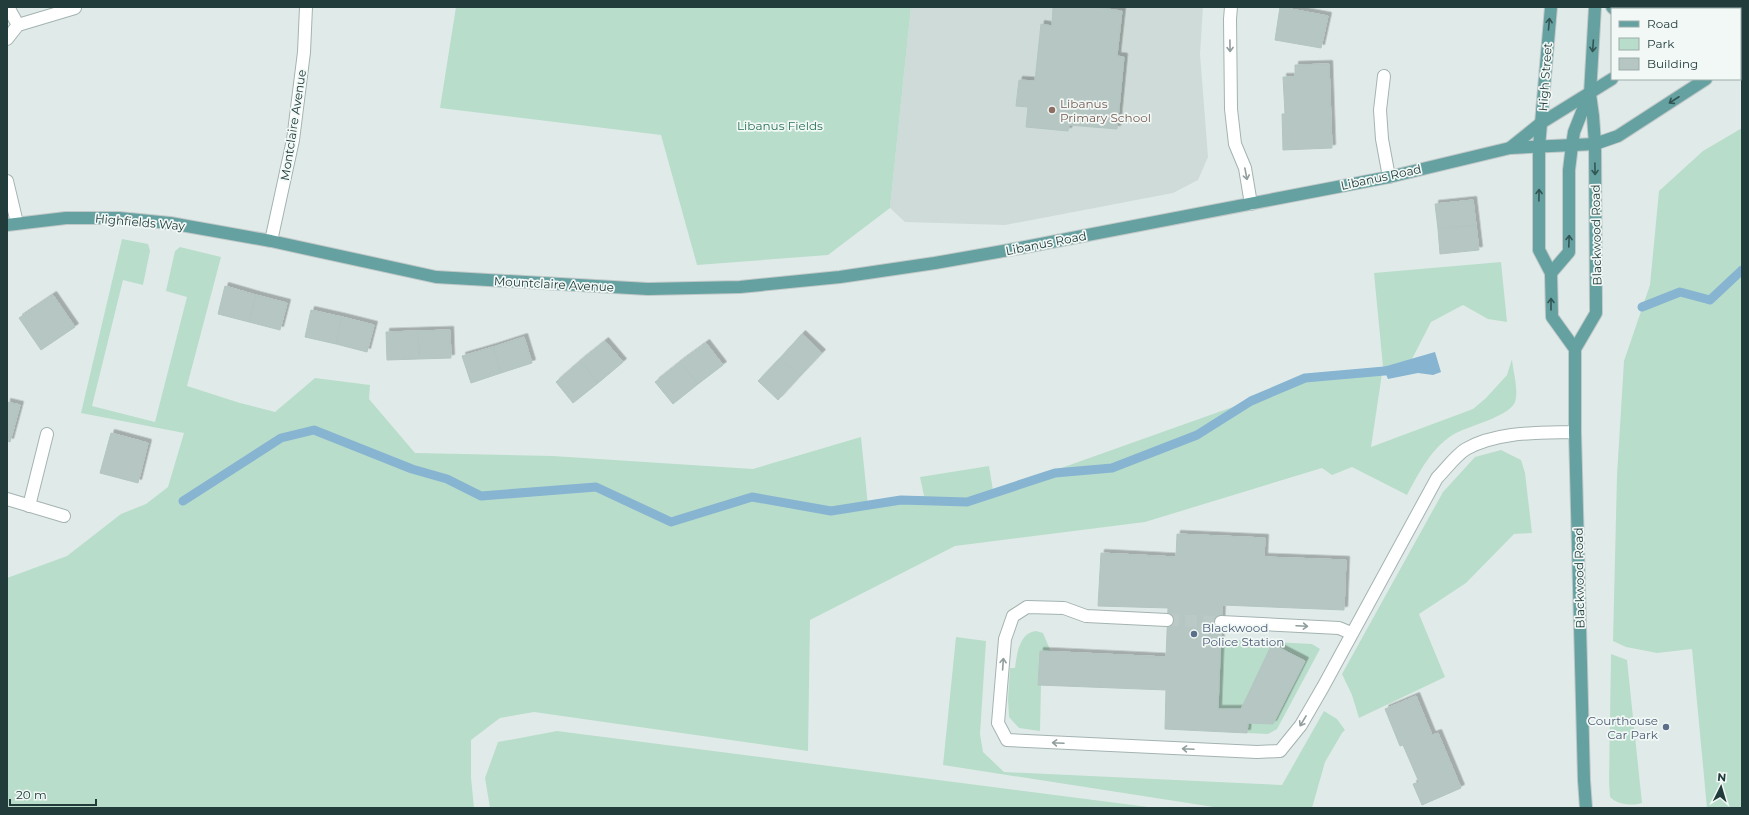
<svg xmlns="http://www.w3.org/2000/svg" width="1749" height="815" font-family="Montserrat,sans-serif">
	<defs>
		<filter id="shadow"><feDropShadow dx="3.5" dy="-3.5" stdDeviation="0" flood-color="#0004"/></filter>
	</defs>
	<rect width="100%" height="100%" fill="#e0ebe9"/>
	<polygon fill="#cedbd8" points="911,7 1203,7 1200,54 1208,157 1198,180 1173,193 1005,225 905,222 890,208"/>
	<g fill="#b9ddcb">
		<polygon points="456,7 911,7 890,208 828,255 697,265 661,135 440,108"/>
		<polygon points="1742,128 1742,808 1707,808 1692,649 1657,653 1626,647 1613,641 1617,475 1624,361 1650,285 1659,191 1703,151"/>
		<path d="M122 239 148 244 150 251 143 285 123 280 92 406 155 422 187 297 166 291 175 251 180 247 221 257 187 386 240 403 275 412 315 378 370 385 369 399 415 453 553 456 753 469 861 437 868 506 924 496 920 477 989 466 993 490 1036 477 1283 389 1302 375 1383 367 1374 273 1501 262 1507 322 1488 319 1463 305 1431 322 1412 359 1383 367 1371 447 1473 409 1486 398 1507 375 1512 359C1513 372 1519 390 1515 402 1510 416 1469 426 1456 433 1432 446 1419 473 1407 495L1352 467 1332 475 1322 468 1145 522 955 546 810 620 808 751 534 712 500 718 471 740V777L474 808H7V578L67 556 121 514 146 504 168 487 184 433 81 413Z"/>
		<polygon points="1501,450 1521,460 1525,473 1532,533 1514,534 1466,583 1419,614 1445,677 1359,718 1352,695 1342,674 1443,492 1475,457"/>
		<path d="M1036 631 1043 633 1051 652H1040L1038 685H1041L1040 731 1019 728 1009 717 1008 699 1010 668H1015C1017 654 1019 633 1036 631Z"/>
		<polygon points="956,637 986,641 980,734 983,752 1004,772 1282,785 1324,711 1337,719 1345,730 1342,733 1325,762 1312,808 1220,808 943,765"/>
		<polygon points="1221,639 1312,644 1320,649 1277,729 1268,734 1247,733 1248,723 1273,724 1305,661 1272,644 1241,709 1218,709"/>
		<path d="M1611 654 1627 660 1642 803C1631 806 1618 805 1610 797L1609 782Z"/>
		<polygon points="557,731 1156,808 490,808 485,778 498,742"/>
	</g>
	<polygon fill="#87b4d1" points="1435,352 1441,372 1433,375 1418,373 1388,379 1383,367"/>
	<g fill="none" stroke-linecap="round" stroke-linejoin="round">
		<g stroke="#87b4d1" stroke-width="9">
			<polyline points="1642,307 1680,292 1710,300 1742,270"/>
			<polyline points="183,501 281,438 314,430 412,469 447,479 481,496 596,487 671,522 752,497 831,511 901,500 967,502 1055,473 1112,468 1197,435 1251,401 1305,378 1396,370"/>
		</g>
	</g>
	<g fill="#b5c6c3" stroke="#b3c5c1" filter="url(#shadow)">
		<polygon points="1053,7 1093,7 1122,11 1117,56 1124,57 1117,129 1069,125 1068,131 1026,127 1028,107 1016,106 1019,80 1035,81 1041,24 1052,26"/>
		<polygon points="1280,7 1328,16 1321,48 1275,40"/>
		<polygon points="1329,64 1332,148 1283,150 1282,114 1285,114 1283,77 1295,77 1295,65"/>
		<polygon points="1473,200 1476,225 1438,229 1435,204"/>
		<polygon points="1476,225 1479,250 1440,254 1438,229"/>
		<polygon points="225,286 256,295 249,322 218,314"/>
		<polygon points="53,295 75,327 41,350 19,318"/>
		<polygon points="256,295 287,303 280,330 249,322"/>
		<polygon points="311,310 342,317 336,344 305,337"/>
		<polygon points="342,317 374,325 367,352 336,344"/>
		<polygon points="450,330 451,358 419,359 418,331"/>
		<polygon points="418,331 419,359 387,360 386,332"/>
		<polygon points="802,334 822,353 800,376 780,358"/>
		<polygon points="524,337 532,363 501,373 493,347"/>
		<polygon points="605,341 623,362 598,383 580,361"/>
		<polygon points="706,343 723,365 698,384 680,362"/>
		<polygon points="493,347 501,373 471,383 462,356"/>
		<polygon points="780,358 800,376 778,400 758,381"/>
		<polygon points="580,361 598,383 573,403 556,382"/>
		<polygon points="680,362 698,384 673,404 655,382"/>
		<polygon points="7,402 20,405 10,442 7,441"/>
		<polygon points="111,433 148,443 138,483 100,473"/>
		<polygon points="1177,534 1265,538 1264,557 1346,560 1344,610 1222,605 1218,709 1241,709 1272,644 1305,661 1273,724 1248,723 1247,733 1165,729 1166,690 1038,685 1040,651 1166,657 1168,608 1098,606 1101,553 1176,557"/>
		<polygon points="1416,696 1432,735 1438,733 1461,788 1422,805 1413,784 1419,782 1403,745 1400,746 1385,709"/>
	</g>
	<g fill="none" stroke-linecap="round" stroke-linejoin="round">
		<polyline stroke="#bac8c6" stroke-width="12" stroke-dasharray="12 6" stroke-linecap="butt" points="1167,620 1221,622"/>
		<g stroke="#a3b3b1" stroke-width="14">
			<g id="minor">
				<polyline points="8,7 18,25"/>
				<polyline points="1231,7 1230,19 1231,109 1235,144 1245,168 1251,204"/>
				<polyline points="7,39 18,25 75,8"/>
				<polyline points="1384,76 1380,110 1382,139 1389,177"/>
				<polyline points="7,181 17,223"/>
				<polyline points="271,241 293,140 304,52 306,7"/>
				<polyline points="7,499 64,516"/>
				<polyline points="29,506 47,434"/>
				<path d="M1167 620 1086 616 1064 608 1027 607 1013 616 1005 639 998 723 1007 740 1257 752 1280 751 1301 725 1323 687 1437 478C1445 470 1456 455 1466 449 1498 431 1539 433 1575 432"/>
				<polyline points="1221,622 1339,628 1351,633"/>
			</g>
		</g>
		<g stroke="#c1c8c8" stroke-width="14">
			<g id="major">
				<polyline points="1551,7 1539,147 1539,250 1551,273 1552,317 1575,349"/>
				<polyline points="1612,7 1614,9"/>
				<polyline points="1740,32 1742,31"/>
				<polyline points="1510,148 1541,123 1612,79"/>
				<polyline points="7,225 66,218 119,218 170,223 271,241 436,277 648,289 740,287 840,277 935,263 1020,248 1389,177 1510,148 1595,144 1618,136 1706,79"/>
				<polyline points="1551,273 1569,252 1569,170 1572,145 1574,132 1589,94"/>
				<polyline points="1586,808 1584,780 1575,432 1575,349 1596,313 1595,144 1593,116 1590,94 1595,7"/>
			</g>
		</g>
		<use href="#minor" stroke="#fff" stroke-width="12"/>
		<use href="#major" stroke="#64a1a0" stroke-width="12"/>
	</g>
	<defs><path id="oneway-shaft" d="M-6 0H5M1.5-3L5.5 0L1.5 3" fill="none" stroke-width="1.6" stroke-linecap="round" stroke-linejoin="round"/></defs>
	<g stroke="#325554">
		<use href="#oneway-shaft" transform="translate(1549 24) rotate(-85)"/>
		<use href="#oneway-shaft" transform="translate(1593 46) rotate(94)"/>
		<use href="#oneway-shaft" transform="translate(1674 100) rotate(147)"/>
		<use href="#oneway-shaft" transform="translate(1595 169) rotate(89)"/>
		<use href="#oneway-shaft" transform="translate(1539 195) rotate(-89)"/>
		<use href="#oneway-shaft" transform="translate(1569 241) rotate(-88)"/>
		<use href="#oneway-shaft" transform="translate(1551 304) rotate(-90)"/>
	</g>
	<g stroke="#909e9d">
		<use href="#oneway-shaft" transform="translate(1230 46) rotate(89)"/>
		<use href="#oneway-shaft" transform="translate(1246 174) rotate(79)"/>
		<use href="#oneway-shaft" transform="translate(1302 626) rotate(3)"/>
		<use href="#oneway-shaft" transform="translate(1003 664) rotate(-86)"/>
		<use href="#oneway-shaft" transform="translate(1303 721) rotate(121)"/>
		<use href="#oneway-shaft" transform="translate(1058 743) rotate(-177)"/>
		<use href="#oneway-shaft" transform="translate(1188 749) rotate(-177)"/>
	</g>
	<circle fill="#8d6e63" stroke="#f1f8f6" stroke-width="1.5" cx="1052" cy="110" r="4"/>
	<g fill="#5c6f8a" stroke="#f1f8f6" stroke-width="1.5">
		<circle cx="1194" cy="634" r="4"/>
		<circle cx="1666" cy="727" r="4"/>
	</g>
	<g text-anchor="middle" dominant-baseline="central" stroke-width="3.5" stroke-linejoin="round" paint-order="stroke">
		<g font-size="12" fill="#213c3b" stroke="#f1f8f6">
			<text transform="translate(1545 77) rotate(-86)">High Street</text>
			<text transform="translate(293 125) rotate(-81)">Montclaire Avenue</text>
			<text transform="translate(1381 177) rotate(-12)">Libanus Road</text>
			<text transform="translate(140 222) rotate(5)">Highfields Way</text>
			<text transform="translate(1596 235) rotate(-91)">Blackwood Road</text>
			<text transform="translate(1046 243) rotate(-11)">Libanus Road</text>
			<text transform="translate(554 284) rotate(3)">Mountclaire Avenue</text>
			<text transform="translate(1579 578) rotate(-91)">Blackwood Road</text>
		</g>
		<g font-size="12" fill="#785e54" stroke="#f1f8f6" text-anchor="start">
			<text x="1060" y="103">Libanus<tspan x="1060" dy="14">Primary School</tspan></text>
		</g>
		<g font-size="12" fill="#2b7357" stroke="#f1f8f6">
			<text x="780" y="125">Libanus Fields</text>
		</g>
		<g font-size="12" fill="#4e5e75" stroke="#f1f8f6" text-anchor="start">
			<text x="1202" y="627">Blackwood<tspan x="1202" dy="14">Police Station</tspan></text>
			<text x="1658" y="720" text-anchor="end">Courthouse<tspan x="1658" dy="14">Car Park</tspan></text>
		</g>
	</g>
	<rect width="1749" height="815" fill="none" stroke="#213c3b" stroke-width="16"/>
	<rect x="1611" y="8" width="130" height="72" fill="#f1f8f6" stroke="#9eadab"/>
	<rect x="1619" y="21" width="20" height="6" fill="#64a1a0" stroke="#9eadab"/>
	<text x="1647" y="28" font-size="12" fill="#213c3b">Road</text>
	<rect x="1619" y="38" width="20" height="12" fill="#b9ddcb" stroke="#9eadab"/>
	<text x="1647" y="48" font-size="12" fill="#213c3b">Park</text>
	<rect x="1619" y="58" width="20" height="12" fill="#b5c6c3" stroke="#9eadab"/>
	<text x="1647" y="68" font-size="12" fill="#213c3b">Building</text>
	<g transform="translate(1721 787) rotate(5)" stroke="#f1f8f6" stroke-width="3" paint-order="stroke">
	<path d="M0-3L7 15L0 10L-7 15Z" fill="#213c3b"/>
	<text y="-6" font-size="11" font-weight="bold" text-anchor="middle" fill="#213c3b">N</text>
	</g>
	<path d="M10 799v6h86v-6" fill="none" stroke="#213c3b" stroke-width="2"/>
	<text x="16" y="799" font-size="12" fill="#213c3b" stroke="#f1f8f6" stroke-width="3" paint-order="stroke">20 m</text>
</svg>
